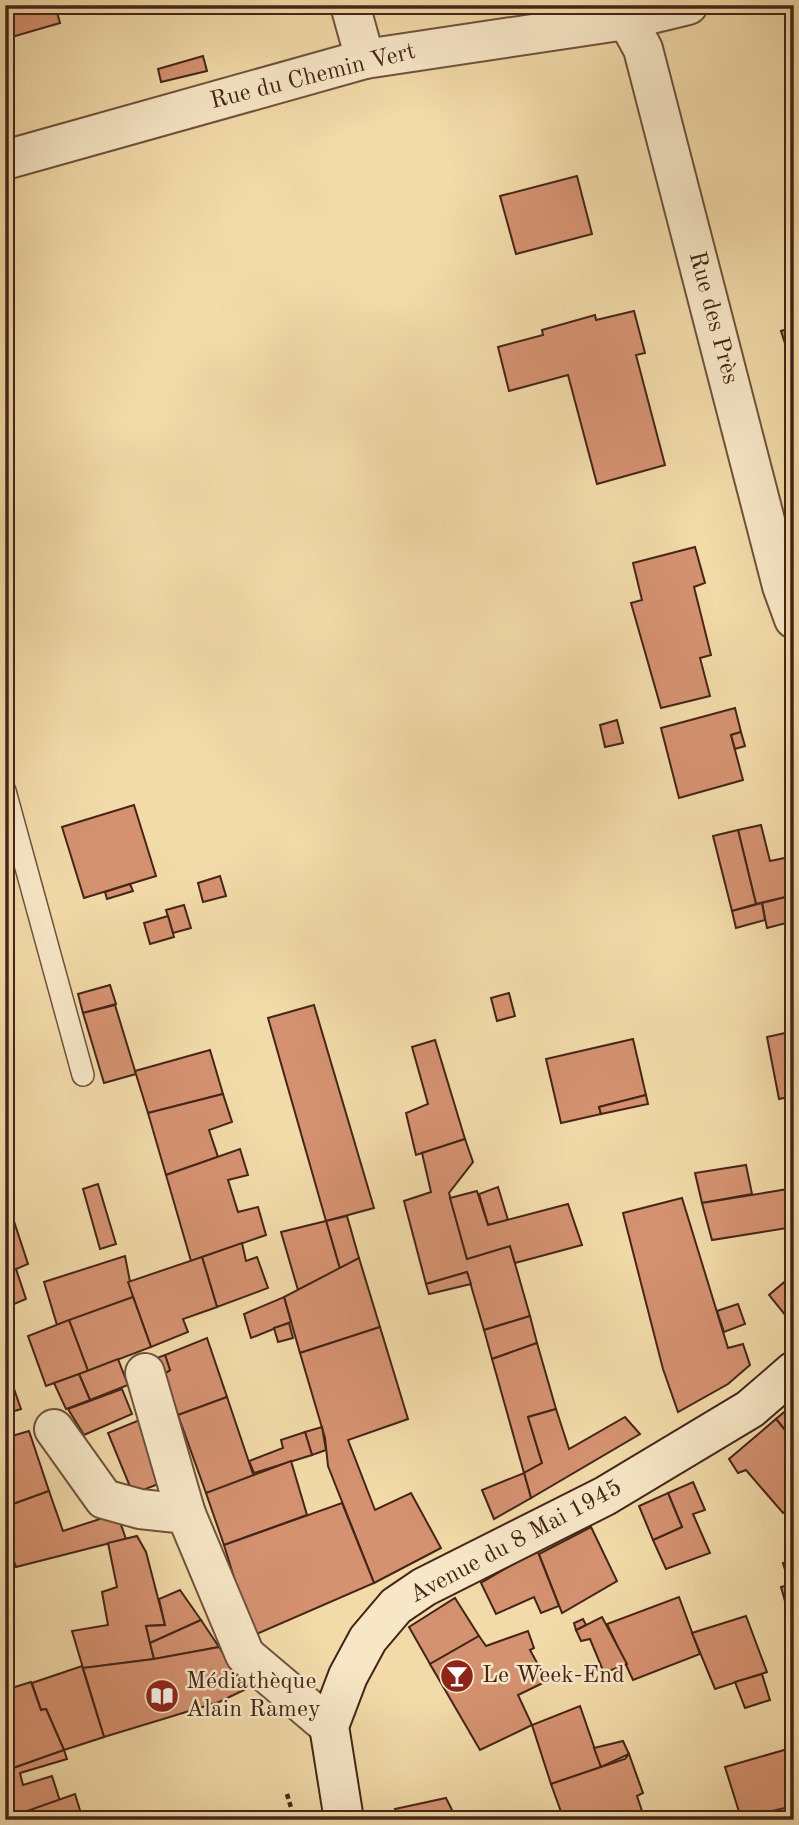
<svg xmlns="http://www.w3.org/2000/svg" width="799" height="1825" font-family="'Old Standard TT',serif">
	<rect width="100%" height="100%" fill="#f2daa9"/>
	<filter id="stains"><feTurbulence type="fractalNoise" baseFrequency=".00286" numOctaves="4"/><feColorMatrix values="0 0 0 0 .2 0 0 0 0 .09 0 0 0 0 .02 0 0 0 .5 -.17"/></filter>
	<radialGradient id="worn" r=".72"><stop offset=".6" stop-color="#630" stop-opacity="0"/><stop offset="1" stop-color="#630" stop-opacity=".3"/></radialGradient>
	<g fill="#d59271" stroke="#452518" stroke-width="2">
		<polygon points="5,5 55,5 60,23 5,39"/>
		<polygon points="203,56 207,71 161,82 158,69"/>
		<polygon points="577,176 592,234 516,254 500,196"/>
		<polygon points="634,311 645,353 636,355 665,465 597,484 568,375 509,391 498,347 543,335 542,330 595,315 596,320"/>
		<polygon points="794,327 794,371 781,331"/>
		<polygon points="695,547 705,583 694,587 711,655 700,658 710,696 661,708 631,603 642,600 633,563"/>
		<polygon points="735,708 741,732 731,735 743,780 679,798 661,728"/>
		<polygon points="617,720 623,743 605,747 600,725"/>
		<polygon points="741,732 745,746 735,749 731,735"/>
		<polygon points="134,805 156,876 84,898 62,827"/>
		<polygon points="761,825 770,861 794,856 794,895 756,904 738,830"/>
		<polygon points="738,830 756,904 732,911 713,836"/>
		<polygon points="220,876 226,896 203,902 198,883"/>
		<polygon points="130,884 133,891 107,899 105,892"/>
		<polygon points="794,895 794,921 767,928 762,903"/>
		<polygon points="762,903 765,920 736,928 732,911"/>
		<polygon points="184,905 191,928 173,933 166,910"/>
		<polygon points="168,916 174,937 150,944 144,923"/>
		<polygon points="110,985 116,1004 83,1013 78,994"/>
		<polygon points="509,993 515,1016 497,1021 491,998"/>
		<polygon points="115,1005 136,1074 104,1083 83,1013"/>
		<polygon points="314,1005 374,1208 326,1221 268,1018"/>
		<polygon points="794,1031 794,1096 779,1099 767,1037"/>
		<polygon points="633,1039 646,1095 599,1107 601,1114 561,1123 546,1059"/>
		<polygon points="435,1040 465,1139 416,1155 406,1113 428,1104 412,1047"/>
		<polygon points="210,1050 223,1094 148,1113 135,1071"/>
		<polygon points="223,1094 232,1122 209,1130 218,1157 166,1175 148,1113"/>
		<polygon points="646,1095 648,1104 601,1114 599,1107"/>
		<polygon points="465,1139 473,1162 449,1193 467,1259 510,1246 530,1316 484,1330 467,1272 426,1284 404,1201 431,1192 422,1153"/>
		<polygon points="240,1149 248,1175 228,1180 238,1212 258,1207 266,1235 191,1261 166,1175"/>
		<polygon points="746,1165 752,1194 702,1203 695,1173"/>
		<polygon points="98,1184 116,1244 100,1249 83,1189"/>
		<polygon points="498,1187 508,1220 488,1225 479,1194"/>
		<polygon points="794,1188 794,1227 712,1240 702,1203"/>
		<polygon points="477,1191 488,1225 568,1204 582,1245 515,1263 510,1246 467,1259 450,1198"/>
		<polygon points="5,1194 28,1264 16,1269 26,1299 7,1307"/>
		<polygon points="682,1198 728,1348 743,1344 750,1365 728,1384 678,1412 663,1369 623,1213"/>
		<polygon points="347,1216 359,1258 340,1269 326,1221"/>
		<polygon points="326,1221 340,1269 298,1290 281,1232"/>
		<polygon points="242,1243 246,1261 257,1257 268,1288 217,1307 202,1257"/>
		<polygon points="125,1256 133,1297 57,1325 44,1282"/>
		<polygon points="202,1257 217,1307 183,1319 188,1332 151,1347 128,1282"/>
		<polygon points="359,1258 380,1327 300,1353 284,1297"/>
		<polygon points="467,1272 471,1284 429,1294 426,1284"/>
		<polygon points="794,1274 794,1326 769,1295"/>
		<polygon points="133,1297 151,1347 88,1371 69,1320"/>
		<polygon points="284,1297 291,1322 251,1338 244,1314"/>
		<polygon points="738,1304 745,1324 724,1332 717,1311"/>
		<polygon points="530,1316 537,1343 492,1359 484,1330"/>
		<polygon points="69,1320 88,1371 46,1386 28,1336"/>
		<polygon points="289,1323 293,1338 278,1342 274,1328"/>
		<polygon points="380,1327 408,1419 348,1440 375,1510 411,1493 441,1548 374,1583 328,1466 325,1438 300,1353"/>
		<polygon points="207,1338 227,1397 178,1415 164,1374 170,1370 165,1355"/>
		<polygon points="537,1343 556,1409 528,1417 542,1463 524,1473 492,1359"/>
		<polygon points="165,1355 170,1370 164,1374 154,1359"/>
		<polygon points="118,1359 128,1385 90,1400 79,1374"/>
		<polygon points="5,1363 21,1409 5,1414"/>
		<polygon points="79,1374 90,1400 66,1409 54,1383"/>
		<polygon points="122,1389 132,1414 84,1435 68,1409"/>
		<polygon points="227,1397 254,1477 206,1493 178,1415"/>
		<polygon points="794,1404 794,1441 776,1419"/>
		<polygon points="556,1409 569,1449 625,1417 640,1434 531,1498 524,1473 542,1463 528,1417"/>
		<polygon points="142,1419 166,1481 133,1494 108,1433"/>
		<polygon points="776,1419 794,1441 794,1505 783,1513 746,1470 738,1473 729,1459"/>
		<polygon points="322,1427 326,1450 312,1455 305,1432"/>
		<polygon points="29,1431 49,1491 5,1507 5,1438"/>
		<polygon points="305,1432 312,1455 254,1473 249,1461 283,1448 281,1440"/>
		<polygon points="291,1461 307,1515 224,1545 206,1493"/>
		<polygon points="524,1473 531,1498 494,1519 482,1490"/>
		<polygon points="693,1482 705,1510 693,1514 710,1553 666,1569 653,1540 682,1527 668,1493"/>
		<polygon points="49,1491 63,1531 109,1516 120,1522 126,1539 16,1567 5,1536 5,1507"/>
		<polygon points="668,1493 682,1527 653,1540 639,1506"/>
		<polygon points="342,1503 374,1583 252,1636 224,1545"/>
		<polygon points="591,1527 617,1581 562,1613 539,1554"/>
		<polygon points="137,1536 146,1552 165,1625 146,1626 154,1659 83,1668 72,1631 108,1625 102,1592 117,1587 108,1543"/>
		<polygon points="537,1550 559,1606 541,1613 534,1597 496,1614 481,1583"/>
		<polygon points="794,1560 794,1601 783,1563"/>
		<polygon points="789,1585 794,1602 794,1614 789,1615 781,1587"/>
		<polygon points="180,1590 201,1620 150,1643 146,1626 165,1625 159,1599"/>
		<polygon points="679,1597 700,1654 633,1680 607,1624"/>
		<polygon points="455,1598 479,1636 430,1664 409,1627"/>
		<polygon points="746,1616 767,1672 715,1689 692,1633"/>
		<polygon points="602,1617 627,1664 604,1673 590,1639 581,1641 576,1630"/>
		<polygon points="583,1619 586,1625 576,1630 574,1623"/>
		<polygon points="201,1620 219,1647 154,1659 150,1643"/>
		<polygon points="528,1631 534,1648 530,1650 547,1681 518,1695 532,1725 480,1750 430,1664 479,1636 486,1646"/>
		<polygon points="219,1647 246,1689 219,1702 104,1737 83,1668 154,1659"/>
		<polygon points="82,1666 104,1737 64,1750 46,1709 41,1710 32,1683"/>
		<polygon points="762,1674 770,1700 745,1708 735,1682"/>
		<polygon points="31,1682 41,1710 46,1709 64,1750 5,1771 5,1690"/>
		<polygon points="580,1706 601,1767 551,1784 532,1725"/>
		<polygon points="623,1741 629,1754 601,1767 594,1748"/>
		<polygon points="791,1748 794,1757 794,1806 741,1818 725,1767"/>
		<polygon points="64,1750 67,1759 20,1773 23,1785 52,1776 60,1801 16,1815 5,1788 5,1771"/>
		<polygon points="629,1754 643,1793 637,1796 645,1820 564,1820 551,1784 625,1759"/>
		<polygon points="75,1794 83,1820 17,1820 16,1815"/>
		<polygon points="446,1798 457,1820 400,1820 395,1809"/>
	</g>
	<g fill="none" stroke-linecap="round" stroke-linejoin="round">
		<g stroke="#70523c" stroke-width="24">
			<polyline id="lane" points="5,791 83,1075"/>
		</g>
		<g stroke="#70523c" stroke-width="42">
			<g id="street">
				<polyline points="350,5 365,59"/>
				<polyline points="619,5 643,49 782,586 794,619"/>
				<polyline points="5,160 365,59 626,20 688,5"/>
				<polyline points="145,1373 186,1514"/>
				<polyline points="54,1429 104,1499 140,1509 186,1514 245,1655 329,1726"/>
			</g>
		</g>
		<g stroke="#452518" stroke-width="42">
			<polyline id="secondary" points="344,1820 329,1726 348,1676 368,1639 396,1606 424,1587 605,1496 750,1409 794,1371"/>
		</g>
		<polyline stroke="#452518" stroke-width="4.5" stroke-dasharray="5 3.5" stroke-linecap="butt" points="287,1794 292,1811"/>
		<use href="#lane" stroke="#f7e7c7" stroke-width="21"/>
		<use href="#street" stroke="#f7e7c7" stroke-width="38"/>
		<use href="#secondary" stroke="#f7e7c7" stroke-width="38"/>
	</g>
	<defs>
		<g id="bar-disc" transform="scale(1.75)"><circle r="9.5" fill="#8f2418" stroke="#f7e7c7"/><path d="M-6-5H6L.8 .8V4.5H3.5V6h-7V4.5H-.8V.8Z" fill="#fff"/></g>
		<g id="library-disc" transform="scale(1.75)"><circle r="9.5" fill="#8f2418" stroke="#f7e7c7"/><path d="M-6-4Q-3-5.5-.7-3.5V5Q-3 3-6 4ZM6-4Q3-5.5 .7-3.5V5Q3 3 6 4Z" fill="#fff"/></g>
	</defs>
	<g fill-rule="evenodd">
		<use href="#bar-disc" x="457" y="1676"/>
		<use href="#library-disc" x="162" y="1696"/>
	</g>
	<g text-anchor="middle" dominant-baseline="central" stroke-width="5" stroke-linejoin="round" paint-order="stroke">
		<g font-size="24" fill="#452518" stroke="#f7e7c7">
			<text transform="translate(313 77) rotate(-14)">Rue du Chemin Vert</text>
			<text transform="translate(713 318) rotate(75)">Rue des Près</text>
			<text transform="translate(516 1542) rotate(-28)">Avenue du 8 Mai 1945</text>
		</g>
		<g font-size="24" fill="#452518" stroke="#f7e7c7" text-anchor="start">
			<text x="482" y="1676">Le Week-End</text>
			<text x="186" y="1682">Médiathèque<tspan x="186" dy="28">Alain Ramey</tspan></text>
		</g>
	</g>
	<rect width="799" height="1825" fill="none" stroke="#f2daa9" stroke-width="28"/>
	<rect x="7" y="7" width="785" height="1811" fill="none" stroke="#452518" stroke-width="3.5"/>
	<rect x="14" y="14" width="771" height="1797" fill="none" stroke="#452518" stroke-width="2"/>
	<rect width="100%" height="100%" filter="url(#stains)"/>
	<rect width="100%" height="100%" fill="url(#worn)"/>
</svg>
